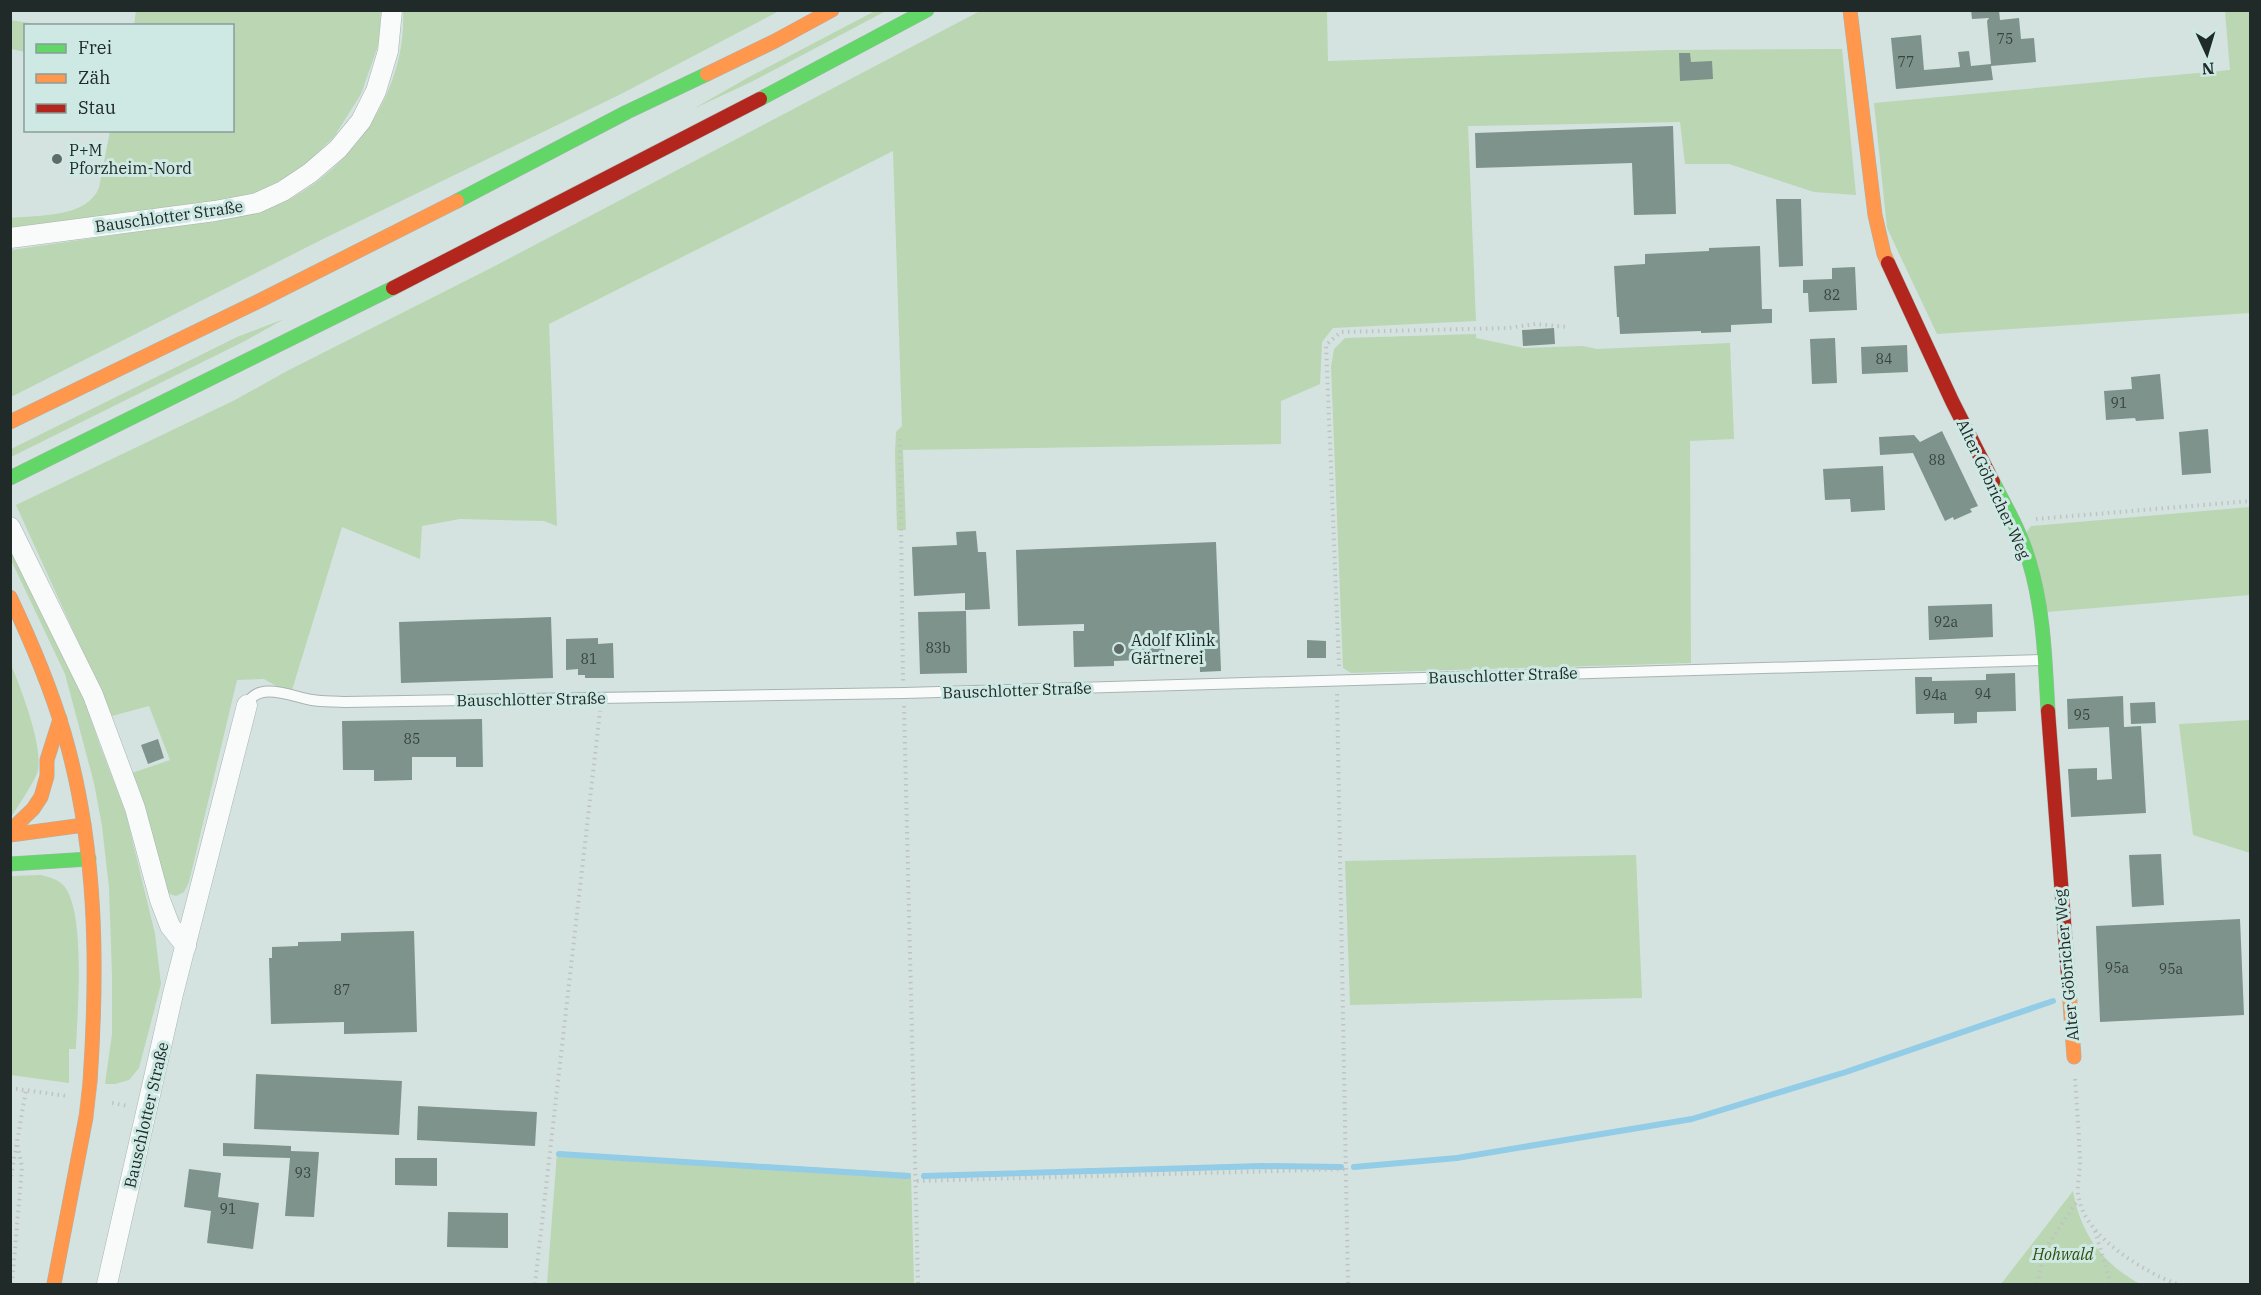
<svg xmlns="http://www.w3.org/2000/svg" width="2261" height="1295" font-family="'IBM Plex Serif',serif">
	<rect width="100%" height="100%" fill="#d4e3e0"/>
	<g fill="#bbd6b3">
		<path d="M136 11H381L379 43 361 94 334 137 298 171 257 193 201 206 11 232 10 218C39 215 86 218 99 188L110 131 232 130V26L134 25Z"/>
		<path d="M403 11H779L621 94 323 239 11 397V250L231 218C252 213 273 208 292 198 357 162 407 87 403 11Z"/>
		<polygon points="875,11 886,11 751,82 693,109 749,77"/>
		<polygon points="980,11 1327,11 1328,61 1669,50 1842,49 1856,195 1814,192 1729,164 1685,164 1680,122 1468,126 1476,321 1333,328 1322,342 1320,384 1281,401 1281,444 903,450 906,530 897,530 895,453 896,432 902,426 893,151 549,324 557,526 544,521 460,519 422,526 420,559 342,527 292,690 278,687 264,679 237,680 189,882 184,892 176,896 167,893 132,773 170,760 149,706 112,716 16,505 235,400 287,371 491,268"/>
		<polygon points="2225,11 2250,11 2250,313 1937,334 1887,228 1874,103 2230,70"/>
		<polygon points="10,20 43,25 26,26 25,52 11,49"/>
		<polygon points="284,319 245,341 11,457 11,449 237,337"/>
		<polygon points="1476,334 1476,338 1524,348 1583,346 1597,349 1730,343 1734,439 1690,441 1691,663 1351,673 1343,668 1331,367 1334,349 1345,338"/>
		<polygon points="2250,507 2250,595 2047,612 2026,533 2031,526"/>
		<polygon points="11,551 74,669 99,743 126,814 155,934 161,984 139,1068 129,1080 115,1084 105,1084 112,1034 112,975 109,888 102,826 94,783 65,674 11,560"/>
		<path d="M10 662C20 686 43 745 38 770 35 782 17 807 10 819Z"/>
		<polygon points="2250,720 2250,853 2193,835 2179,724"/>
		<polygon points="1636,855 1642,998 1350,1005 1345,861"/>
		<path d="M41 875C49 877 57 879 62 884 87 907 77 1015 76 1049H69V1083L11 1075V876Z"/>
		<polygon points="557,1153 911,1173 914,1284 547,1284"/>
		<path d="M2073 1191C2080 1233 2103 1264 2140 1284H2001Z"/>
	</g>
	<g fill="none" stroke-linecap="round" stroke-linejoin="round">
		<g stroke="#92cce7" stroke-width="6">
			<polyline points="559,1154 908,1176"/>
			<polyline points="1354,1167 1457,1158 1692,1119 1846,1072 2053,1001"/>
			<polyline points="924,1176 1262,1166 1341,1167"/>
		</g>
	</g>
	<g fill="#7e938b">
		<polygon points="1971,10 1999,10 2000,20 2019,18 2021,39 2034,38 2036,62 1991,66 1993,80 1896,89 1891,38 1921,35 1924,70 1960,67 1958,52 1969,51 1971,66 1991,64 1987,21 1989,18 1972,19"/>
		<polygon points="1679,53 1690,53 1691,62 1712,61 1713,79 1680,81"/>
		<polygon points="1673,126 1676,214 1634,215 1632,163 1476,168 1475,133"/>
		<polygon points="1776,199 1801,199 1803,266 1779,267"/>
		<polygon points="1760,246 1762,309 1772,309 1772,323 1731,325 1731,332 1701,333 1701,331 1620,334 1619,317 1617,317 1614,266 1645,264 1645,254 1709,251 1709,248"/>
		<polygon points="1855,267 1857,310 1809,312 1808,293 1803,293 1803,280 1832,279 1832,268"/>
		<polygon points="1554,328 1555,344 1523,346 1522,330"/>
		<polygon points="1835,338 1837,383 1812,384 1810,339"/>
		<polygon points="1907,345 1908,372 1862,374 1861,347"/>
		<polygon points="2160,374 2164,419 2136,421 2135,418 2106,420 2104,391 2132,389 2131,377"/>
		<polygon points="2208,429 2211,473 2182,475 2179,432"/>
		<polygon points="1942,431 1978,506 1970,509 1972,512 1954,520 1953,517 1945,521 1913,453 1880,455 1879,437 1914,435 1920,442"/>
		<polygon points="1883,466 1885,510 1851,512 1850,499 1825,500 1823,469"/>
		<polygon points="976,531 978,552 986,552 990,609 965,610 965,593 914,596 912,547 957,545 956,532"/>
		<polygon points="1216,542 1221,671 1200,672 1199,638 1164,639 1165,659 1114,661 1114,666 1074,667 1073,631 1084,631 1084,624 1018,626 1016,550"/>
		<polygon points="1992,604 1993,637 1929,640 1928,606"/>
		<polygon points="966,611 967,673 920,674 918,612"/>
		<polygon points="551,617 553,678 401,683 399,622"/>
		<polygon points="598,638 598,644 613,643 614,678 585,678 585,675 578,675 578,669 566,670 566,639"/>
		<polygon points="1307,640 1326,641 1326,658 1307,658"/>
		<polygon points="2015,673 2016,711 1977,712 1977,723 1954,724 1954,713 1916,714 1915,677 1932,677 1932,681 1986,680 1986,674"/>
		<polygon points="2123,696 2124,727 2141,726 2146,813 2071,817 2068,769 2097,768 2097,780 2112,779 2109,727 2068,729 2067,699"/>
		<polygon points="2155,702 2156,723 2131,724 2130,703"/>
		<polygon points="482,719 483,767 456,767 456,757 412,757 412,780 374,781 374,770 343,770 342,721"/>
		<polygon points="158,739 164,758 148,764 141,745"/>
		<polygon points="2161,854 2164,905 2132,907 2129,855"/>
		<polygon points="2240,919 2244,1015 2100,1022 2096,926"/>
		<polygon points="414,931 417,1032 344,1034 344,1022 271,1024 269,958 272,958 272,947 298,946 298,942 341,941 341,933"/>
		<polygon points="256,1074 402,1081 399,1135 254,1129"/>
		<polygon points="418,1106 537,1112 535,1146 417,1140"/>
		<polygon points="223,1143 291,1146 291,1151 319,1152 314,1217 285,1216 290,1158 223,1156"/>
		<polygon points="395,1158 437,1158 437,1186 395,1185"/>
		<polygon points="189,1169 221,1173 218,1197 259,1203 253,1249 207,1243 211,1211 184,1207"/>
		<polygon points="448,1212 508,1213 508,1248 447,1247"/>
	</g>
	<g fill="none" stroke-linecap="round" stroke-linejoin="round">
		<g stroke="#a8b4b1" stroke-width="12">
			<path id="lane" d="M247 705C257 680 293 697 312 700 323 702 334 701 345 702L904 693 2042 660"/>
		</g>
		<g stroke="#a8b4b1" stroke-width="21">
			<g id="street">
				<polyline points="10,238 215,211 257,203 283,191 310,173 338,149 361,121 376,91 388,51 392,10"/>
				<polyline points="10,527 93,695 135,808 160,900 170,926 186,946"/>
				<polyline points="107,1284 173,994 247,705"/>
			</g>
		</g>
		<g stroke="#a8b4b1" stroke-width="15">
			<g id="fast">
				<polyline points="760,99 927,10"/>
				<polyline points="457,201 627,112 707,74"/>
				<polyline points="10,478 393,288"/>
				<path d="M1993 482C2006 507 2021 533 2029 561 2044 610 2045 661 2048 711"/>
				<polyline points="10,864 89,859"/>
			</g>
		</g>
		<g stroke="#a8b4b1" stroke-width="15">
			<g id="slow">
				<polyline points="1850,10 1875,215 1884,254 1888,263"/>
				<polyline points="707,74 775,41 832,10"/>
				<polyline points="10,422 259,301 457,201"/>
				<path d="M10 597C31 641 50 686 64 733 97 846 98 965 90 1082"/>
				<polyline points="10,831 33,809 41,797 47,776 47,760 60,719"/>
				<polyline points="10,835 84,825"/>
				<polyline points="2068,975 2074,1057"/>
				<polyline points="54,1284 86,1117"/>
			</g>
		</g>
		<g stroke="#a8b4b1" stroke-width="15">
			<g id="jam">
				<polyline points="1888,263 1952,401 1993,482"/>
				<polyline points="393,288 760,99"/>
				<polyline points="2048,711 2068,975"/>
			</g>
		</g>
		<g stroke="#bfc3c2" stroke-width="4" stroke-dasharray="1.5 4.5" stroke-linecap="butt">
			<polyline points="900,439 903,681"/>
			<polyline points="2036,519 2250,501"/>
			<polyline points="1339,666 1326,345 1341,332 1508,328 1536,324 1567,327"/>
			<polyline points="1337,694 1348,1284"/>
			<polyline points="904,706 918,1284"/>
			<path d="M2075 1079C2077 1107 2079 1135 2080 1162 2080 1174 2076 1188 2079 1199 2086 1237 2144 1272 2177 1284"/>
			<polyline points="10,1088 66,1096"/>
			<polyline points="112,1103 128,1106"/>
			<polyline points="917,1181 1347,1169"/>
			<polyline points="10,1182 26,1090"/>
			<polyline points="2095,1231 2111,1284"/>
			<polyline points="12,1284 22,1167 17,1143"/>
			<polyline points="535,1284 600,711"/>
			<polyline points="2037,1284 2045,1249 2078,1200"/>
		</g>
		<use href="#lane" stroke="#f9fbfa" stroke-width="10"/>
		<use href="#street" stroke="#f9fbfa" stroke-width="20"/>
		<use href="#fast" stroke="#63d668" stroke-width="14"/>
		<use href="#slow" stroke="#ff974d" stroke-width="14"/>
		<use href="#jam" stroke="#b3261e" stroke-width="14"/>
		<g stroke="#b7bebd" stroke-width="15" stroke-linecap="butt">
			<polyline id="slow-bridge" points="86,1117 90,1082"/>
		</g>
		<use href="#slow-bridge" stroke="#ff974d" stroke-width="14"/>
	</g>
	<g fill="#5f6b68" stroke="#cee9e4" stroke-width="2">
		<circle cx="57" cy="159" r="6"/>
		<circle cx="1119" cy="649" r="6"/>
	</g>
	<g text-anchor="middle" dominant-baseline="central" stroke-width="6" stroke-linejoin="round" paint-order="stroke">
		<g font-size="14" fill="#384441">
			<text x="2005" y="39">75</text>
			<text x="1906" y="62">77</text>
			<text x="1832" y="295">82</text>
			<text x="1884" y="359">84</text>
			<text x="2119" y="403">91</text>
			<text x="1937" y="460">88</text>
			<text x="1946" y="622">92a</text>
			<text x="938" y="648">83b</text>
			<text x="589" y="659">81</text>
			<text x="1983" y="694">94</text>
			<text x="1935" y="695">94a</text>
			<text x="2082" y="715">95</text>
			<text x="412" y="739">85</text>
			<text x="2117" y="968">95a</text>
			<text x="2171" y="969">95a</text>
			<text x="342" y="990">87</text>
			<text x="303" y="1173">93</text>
			<text x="228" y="1209">91</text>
		</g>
		<g font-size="16" fill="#202a28" stroke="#cee9e4" text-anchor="start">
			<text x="69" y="150">P+M<tspan x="69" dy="18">Pforzheim-Nord</tspan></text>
			<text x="1131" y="640">Adolf Klink<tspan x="1131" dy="18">Gärtnerei</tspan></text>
		</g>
		<g font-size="16" fill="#202a28" stroke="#cee9e4">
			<text transform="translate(169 216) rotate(-8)">Bauschlotter Straße</text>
			<text transform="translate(1994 489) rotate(65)">Alter Göbricher Weg</text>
			<text transform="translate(1503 675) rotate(-2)">Bauschlotter Straße</text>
			<text transform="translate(1017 690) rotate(-2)">Bauschlotter Straße</text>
			<text transform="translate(531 699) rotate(-1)">Bauschlotter Straße</text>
			<text transform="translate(2066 965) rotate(-95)">Alter Göbricher Weg</text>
			<text transform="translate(146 1115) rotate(-77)">Bauschlotter Straße</text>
		</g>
		<g font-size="16" font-style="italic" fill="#2e500f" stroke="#cee9e4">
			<text x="2063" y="1254">Hohwald</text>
		</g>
	</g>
	<rect width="2261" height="1295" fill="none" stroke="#202a28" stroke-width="24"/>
	<rect x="24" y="24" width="210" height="108" fill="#cee9e4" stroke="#889d99" stroke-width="1.5"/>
	<rect x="36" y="44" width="30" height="9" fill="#63d668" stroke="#889d99" stroke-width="1.5"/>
	<text x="78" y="54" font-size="18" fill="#202a28">Frei</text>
	<rect x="36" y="74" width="30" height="9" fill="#ff974d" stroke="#889d99" stroke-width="1.5"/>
	<text x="78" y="84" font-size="18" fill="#202a28">Zäh</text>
	<rect x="36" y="104" width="30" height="9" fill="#b3261e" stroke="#889d99" stroke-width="1.5"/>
	<text x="78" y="114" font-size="18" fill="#202a28">Stau</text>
	<g transform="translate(2207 54) rotate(176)" stroke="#cee9e4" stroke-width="4.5" paint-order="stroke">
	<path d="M0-4.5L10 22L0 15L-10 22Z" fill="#202a28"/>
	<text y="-9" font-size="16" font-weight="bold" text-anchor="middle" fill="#202a28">N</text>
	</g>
</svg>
